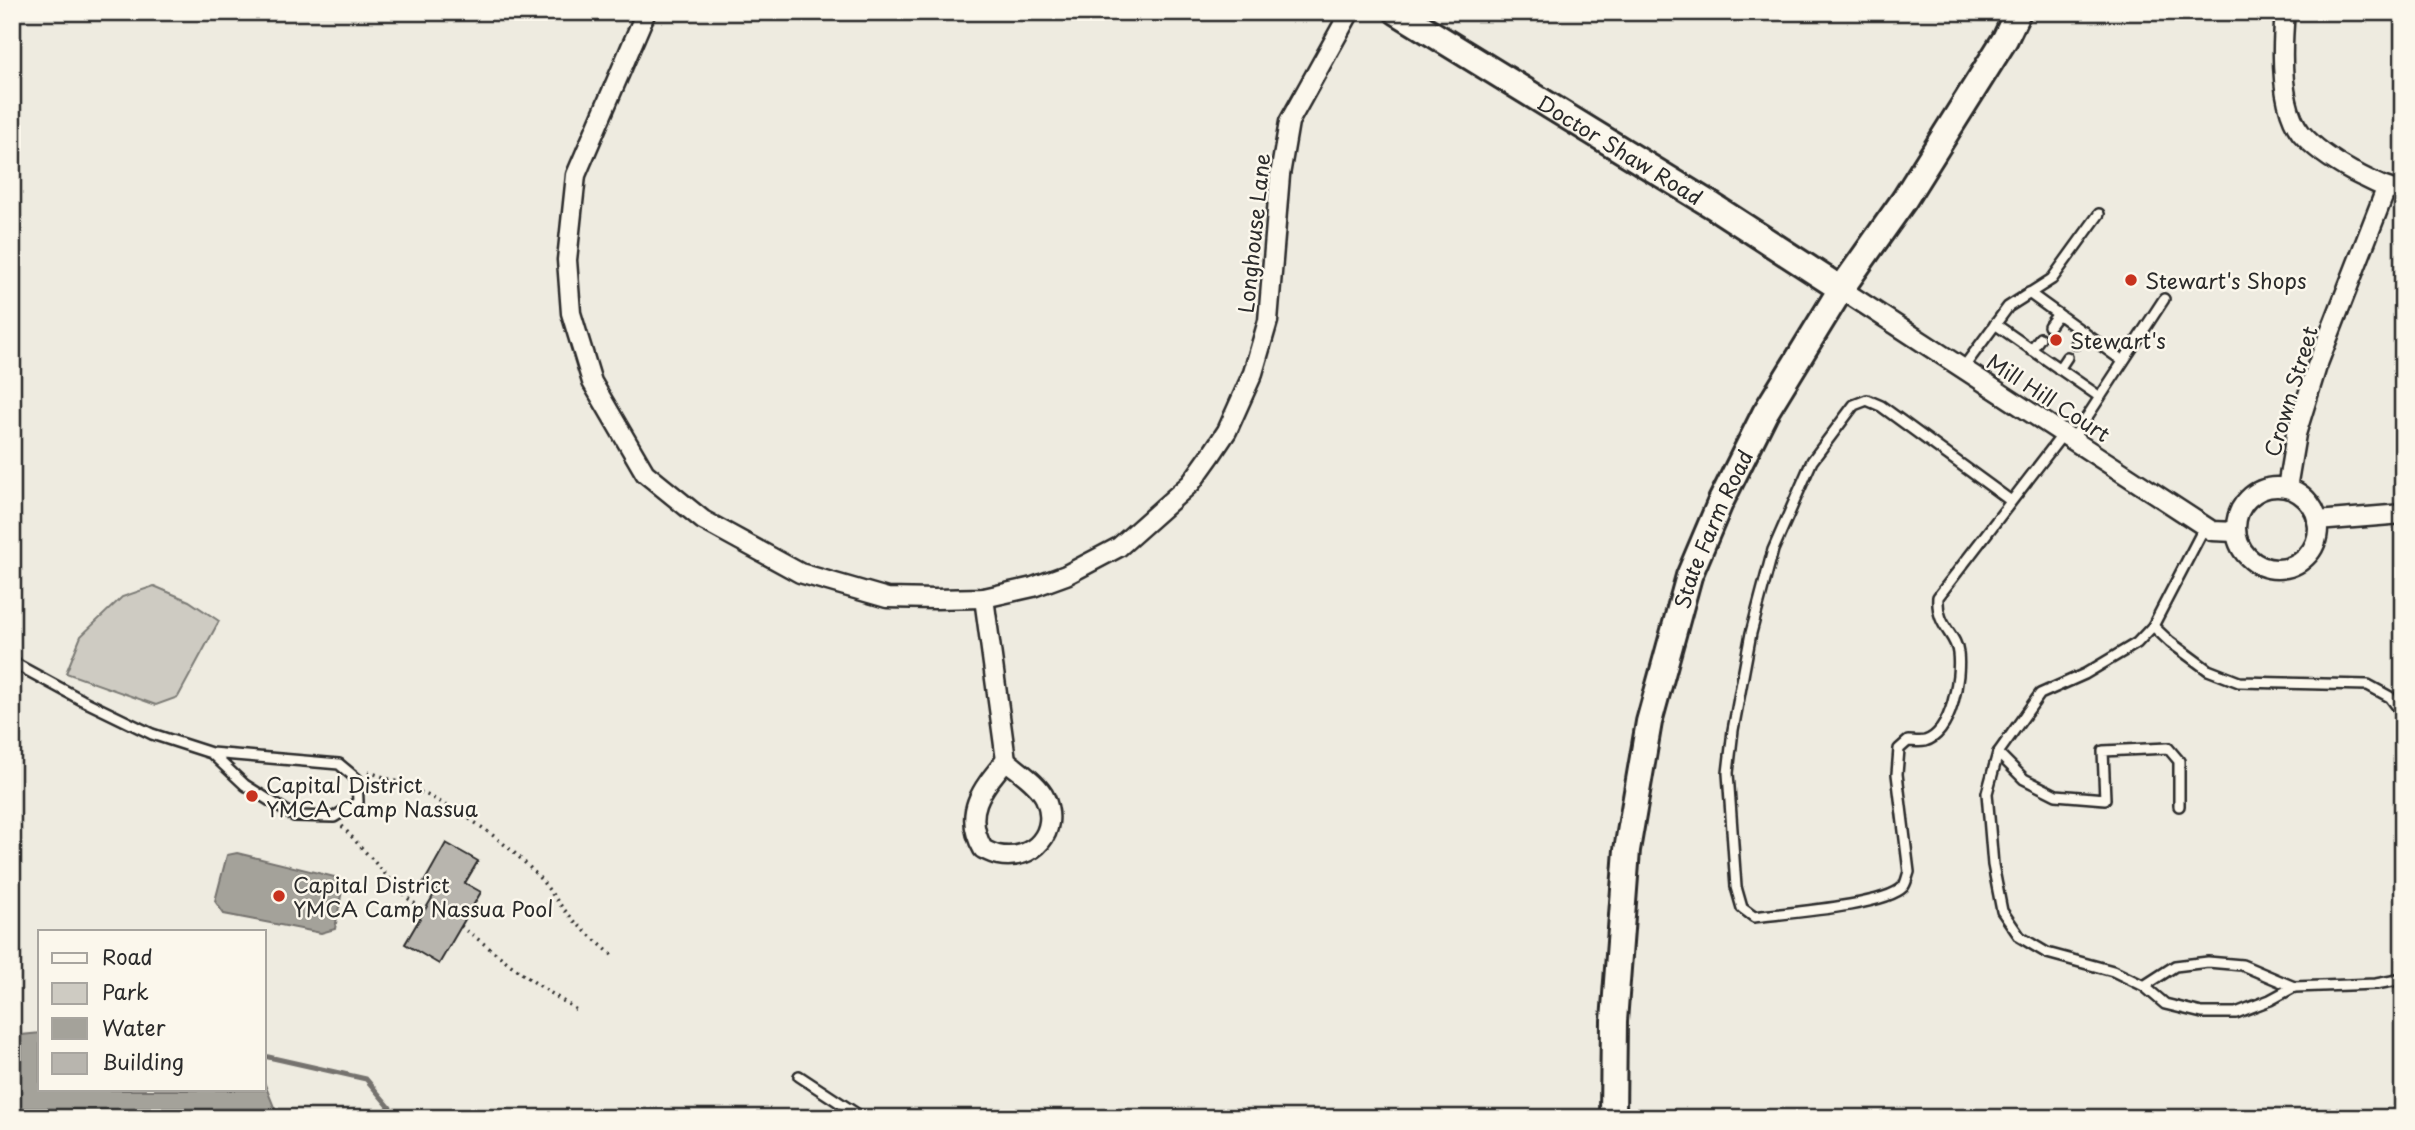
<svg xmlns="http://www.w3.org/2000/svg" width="2415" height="1130" font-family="'Playpen Sans',sans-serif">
	<rect width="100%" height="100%" fill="#eeebe0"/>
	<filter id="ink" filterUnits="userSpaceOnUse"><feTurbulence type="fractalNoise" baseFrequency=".0143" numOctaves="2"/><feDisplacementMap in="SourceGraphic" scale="14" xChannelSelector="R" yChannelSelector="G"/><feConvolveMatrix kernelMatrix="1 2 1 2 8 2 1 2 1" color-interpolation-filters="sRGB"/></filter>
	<g filter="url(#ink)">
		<polygon fill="#cecbc2" stroke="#7c7b76" stroke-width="2" points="154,586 189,601 219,621 178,697 156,705 66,673 81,636 122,597"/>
		<g fill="#a4a29a" stroke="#74726e" stroke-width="2">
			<polygon points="237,853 335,877 342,890 335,929 321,933 224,914 215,901 227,855"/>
			<polygon points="40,1033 40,1090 264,1090 264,1082 276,1112 275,1118 12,1118 12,1036"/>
		</g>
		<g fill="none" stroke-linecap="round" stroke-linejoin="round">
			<polyline stroke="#74726e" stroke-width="5" points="264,1056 366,1079 392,1110 413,1118"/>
		</g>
		<polygon fill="#b8b5ae" stroke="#2b2b2b" stroke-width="2" points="446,843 478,861 465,883 481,892 439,964 405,944 436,891 423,884"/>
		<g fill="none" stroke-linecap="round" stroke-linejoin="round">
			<g stroke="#2b2b2b" stroke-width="14">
				<g id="lane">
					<polyline points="2029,293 2123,361"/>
					<polyline points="1995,324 2100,397"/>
					<polyline points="2049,326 2058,314"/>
					<polyline points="2076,344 2084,332"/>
					<polyline points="2031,350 2040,338"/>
					<polyline points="1963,368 2008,307 2052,279 2099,214"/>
					<polyline points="2059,369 2067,357"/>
					<polyline points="2072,440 2164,299"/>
					<path d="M2011 501 1881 406 1867 400 1854 405 1812 461 1773 550 1751 633 1733 730 1728 773 1736 887 1742 908 1754 917C1784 913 1885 906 1903 887 1906 884 1907 877 1909 872L1897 774 1899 749 1908 741C1913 741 1920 742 1925 741 1952 733 1961 677 1958 653 1956 633 1936 627 1938 597L2063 434"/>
					<polyline points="2205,526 2153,626 2137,643 2085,674 2040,694 1998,753 1987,793 1993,865 2002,911 2020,937 2047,953 2113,971 2144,986 2165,1004 2202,1013 2236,1013 2270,1000 2294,987 2376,984 2403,979"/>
					<polyline points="2153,626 2170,642 2208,670 2239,682 2368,685 2390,697 2403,714"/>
					<polyline points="12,662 82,700 152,734 211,753 339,764 357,779 358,802 334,817 294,816 245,785 211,753"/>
					<polyline points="1998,753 2024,779 2056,795 2105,799 2103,751 2168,748 2179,761 2179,806"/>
					<polyline points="2144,986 2175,966 2208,962 2242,965 2294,987"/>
					<polyline points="799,1076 863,1118"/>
				</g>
			</g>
			<g stroke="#2b2b2b" stroke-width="23">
				<g id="street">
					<polyline points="646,12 576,175 567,260 571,313 592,382 645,473 703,520 800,573 887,598 935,599 984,598 1033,587 1066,575 1119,547 1191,483 1211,455 1227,431 1253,373 1268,321 1280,175 1289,122 1350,12"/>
					<path d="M2285 12C2282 45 2279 106 2301 133 2315 149 2335 162 2353 172 2370 180 2384 189 2403 192"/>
					<polyline points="1841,289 2212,531 2236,532"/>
					<circle cx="2277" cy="528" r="41"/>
					<polyline points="2287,488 2296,434 2317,366 2386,189"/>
					<polyline points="2317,521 2403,514"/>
					<polyline points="984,598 1006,760"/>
					<path d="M1006 760C1018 771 1038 783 1045 798 1060 831 1034 862 998 855 993 854 987 851 983 849 962 812 982 789 1006 760Z"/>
				</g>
			</g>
			<g stroke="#2b2b2b" stroke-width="30">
				<g id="secondary">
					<path id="s1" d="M1397 12 1713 206 1841 289"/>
					<path id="s2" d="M1613 1118 1614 1021 1627 850 1649 722 1689 576 1720 503 1765 413 1841 289 1904 200 2005 39 2018 12"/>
				</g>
			</g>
			<g stroke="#2b2b2b" stroke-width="3.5" stroke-dasharray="2 5" stroke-linecap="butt">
				<path d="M368 772C429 790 492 827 536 874 548 887 557 902 569 915 582 930 598 942 612 955"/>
				<polyline points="342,826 406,897 425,911"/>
				<polyline points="461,926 525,976 578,1011"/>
			</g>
			<use href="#lane" stroke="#fbf7ec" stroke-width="9"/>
			<use href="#street" stroke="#fbf7ec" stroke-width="18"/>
			<use href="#secondary" stroke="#fbf7ec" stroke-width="24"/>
		</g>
	</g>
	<g fill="#c8321e" stroke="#fbf7ec" stroke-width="2.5">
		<circle cx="2131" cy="280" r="7"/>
		<circle cx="2056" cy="340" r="7"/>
		<circle cx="252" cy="796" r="7"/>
		<circle cx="279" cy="896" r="7"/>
	</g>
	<g text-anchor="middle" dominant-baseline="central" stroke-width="5" stroke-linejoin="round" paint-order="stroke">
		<g font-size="21" fill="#2b2b2b" stroke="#fbf7ec">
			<text stroke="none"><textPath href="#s1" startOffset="262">Doctor Shaw Road</textPath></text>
			<text transform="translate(1253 233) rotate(-84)">Longhouse Lane</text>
			<text transform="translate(2290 391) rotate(-73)">Crown Street</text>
			<text transform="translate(2049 397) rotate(33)">Mill Hill Court</text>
			<text stroke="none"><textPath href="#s2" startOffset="602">State Farm Road</textPath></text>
		</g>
		<g font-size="21" fill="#2b2b2b" stroke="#fbf7ec" text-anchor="start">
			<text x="2145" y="280">Stewart's Shops</text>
			<text x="2070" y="340">Stewart's</text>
			<text x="266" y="784">Capital District<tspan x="266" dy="24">YMCA Camp Nassua</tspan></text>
			<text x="293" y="884">Capital District<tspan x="293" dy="24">YMCA Camp Nassua Pool</tspan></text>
		</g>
	</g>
	<rect width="2415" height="1130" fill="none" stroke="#fbf7ec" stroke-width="42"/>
	<rect x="21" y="21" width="2373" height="1088" fill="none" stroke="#2b2b2b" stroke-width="2.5" filter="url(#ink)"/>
	<rect x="38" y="930" width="228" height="161" fill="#fbf7ec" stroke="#a8a59f" stroke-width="2"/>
	<rect x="52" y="953" width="35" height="10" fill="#fbf7ec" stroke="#a8a59f" stroke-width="2"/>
	<text x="102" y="965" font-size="21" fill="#2b2b2b">Road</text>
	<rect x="52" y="983" width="35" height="21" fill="#cecbc2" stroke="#a8a59f" stroke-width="2"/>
	<text x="102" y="1000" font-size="21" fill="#2b2b2b">Park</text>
	<rect x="52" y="1018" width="35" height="21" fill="#a4a29a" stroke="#a8a59f" stroke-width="2"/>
	<text x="102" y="1036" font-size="21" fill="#2b2b2b">Water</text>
	<rect x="52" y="1053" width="35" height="21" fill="#b8b5ae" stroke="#a8a59f" stroke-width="2"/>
	<text x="102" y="1070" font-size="21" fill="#2b2b2b">Building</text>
</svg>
